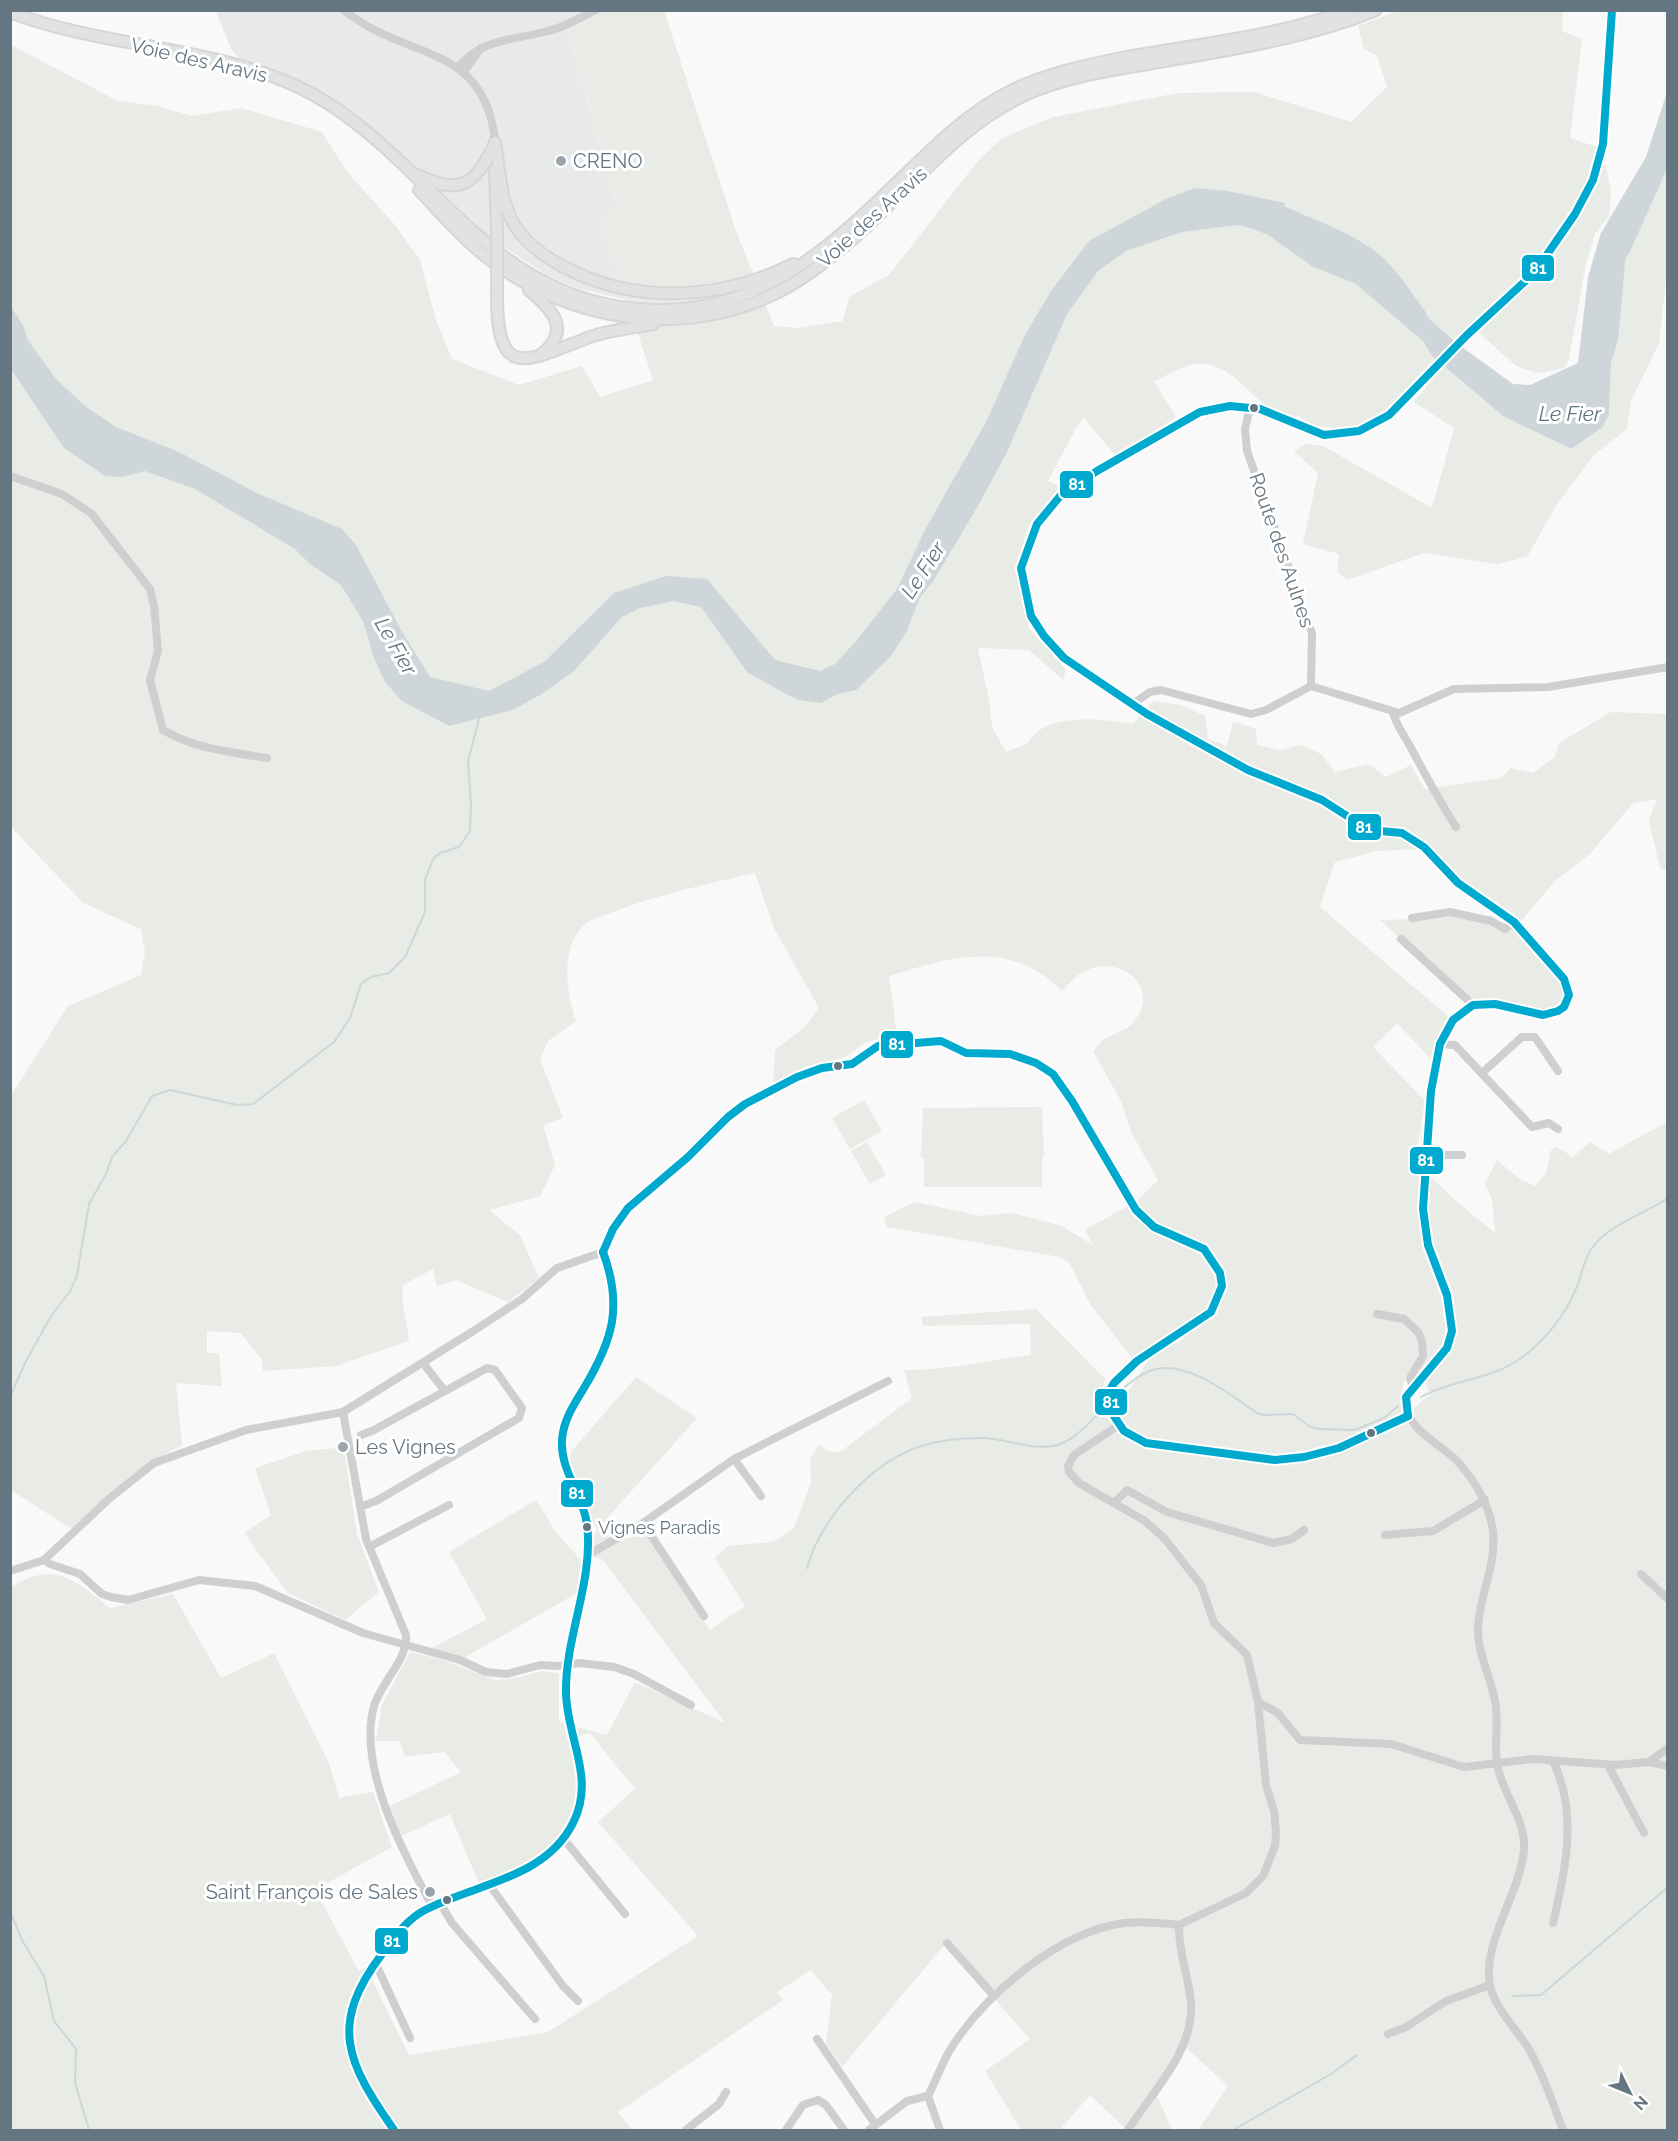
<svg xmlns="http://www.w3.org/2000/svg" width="1678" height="2141" font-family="Raleway,sans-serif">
	<rect width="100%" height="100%" fill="#f9f9f9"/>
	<polygon fill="#e8e9e9" points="216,11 604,11 568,30 618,208 601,219 627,300 577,288 548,276 487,236 469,218 420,181 338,111 250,70 231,49"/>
	<g fill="#e8ebe6" fill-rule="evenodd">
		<path d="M604 11H664L736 231 774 326 797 328 843 321 849 297 889 275 977 162 1002 138 1053 117 1178 93 1254 92 1351 122 1387 87 1377 56 1364 49 1358 26 1397 11H1563L1562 31 1582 39 1570 138 1597 147C1586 192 1561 233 1532 269L1527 264 1522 275C1490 306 1457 336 1426 368 1408 387 1394 409 1369 421 1349 430 1316 432 1299 416 1257 418 1239 361 1198 364 1185 364 1167 376 1154 381L1176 417 1116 456 1084 418 1076 428 1048 481 1063 488 1046 504 1028 528 1015 569 1029 628 1066 670 1063 680 1029 650 978 648 990 705 992 727 1006 752 1028 743C1044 712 1104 719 1133 724L1153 701 1181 705 1205 716 1208 739 1227 746 1233 721 1256 729 1257 745 1281 750 1301 745 1321 754 1335 772 1368 764 1386 777 1411 765 1425 789 1501 778 1511 768 1533 773 1555 757 1559 743 1611 712 1667 714V871L1660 868 1649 821 1657 799 1633 803 1590 854 1555 881 1518 925 1564 979 1567 1003 1551 1014 1473 1005 1380 920 1419 919 1443 913 1500 923 1507 916 1418 849 1377 851 1335 862 1320 907 1449 1017 1437 1036 1431 1059 1397 1023 1373 1047 1425 1101 1415 1162 1457 1202 1495 1233 1492 1200 1485 1183 1497 1160 1520 1179 1535 1186 1546 1174 1551 1150 1557 1147 1573 1157 1590 1142 1609 1154 1667 1122V2130H1198L1228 2086 1183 2045 1127 2130 1090 2095 1062 2127 1064 2130H1021L985 2071 1030 2039 945 1944 842 2067 826 2044 832 1995 811 1970 777 1992 783 2000 618 2112 632 2130H11V1587C53 1560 76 1580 110 1608L173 1594 221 1678 274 1653 329 1763 339 1798 373 1792 392 1847 315 1890 359 1971 366 1967 409 2055 548 2032 698 1936 598 1822 635 1789 590 1733 578 1736C589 1775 591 1793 571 1829 563 1843 555 1856 541 1864 523 1875 501 1882 481 1889L450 1814 401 1836 388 1807 461 1772 444 1752 405 1757 400 1741H376L382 1705 410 1652 443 1660 495 1680 517 1678 541 1671 559 1673V1722L607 1735 635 1682 725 1723 603 1560 588 1555 577 1593 460 1660 428 1650 487 1619 449 1552 536 1500 556 1532 581 1560 597 1531 569 1465 570 1453 636 1377 697 1418 608 1517 628 1539 642 1528 710 1630 745 1606 715 1558 728 1546 773 1542 794 1528 811 1483 810 1459 819 1444 827 1451 840 1452 912 1398 904 1370C948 1370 988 1360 1031 1355L1030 1324 923 1326 921 1317 1036 1309 1105 1379 1100 1398 1109 1422 1151 1356 1184 1339 1173 1331 1132 1358 1090 1304 1070 1264 1060 1257 887 1227 884 1217 914 1202 981 1216 1012 1213 1062 1226 1093 1245 1085 1230 1137 1201 1158 1180 1131 1132 1121 1101 1093 1051C1097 1047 1101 1041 1106 1038 1118 1031 1127 1032 1136 1019 1160 984 1119 956 1087 970 1078 973 1069 984 1062 991 1011 939 952 956 889 976L897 1035 866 1042 847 1056 806 1070 773 1085 775 1050 805 1027 819 1008 774 928 755 873C707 884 659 894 613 912 606 915 595 918 588 922 559 943 566 993 576 1021L548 1041 540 1059 563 1118 543 1125 555 1165 540 1196 489 1210 520 1235 539 1278 508 1302 456 1280 437 1286 433 1269 403 1285C401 1307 407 1320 409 1341L336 1366 263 1371 262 1360 241 1333 207 1331V1353H219L222 1386 176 1383 182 1446C138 1465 107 1497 73 1530L11 1490 10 1097 68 1006 141 975 145 952 141 929 83 903 11 827V45L118 101 158 106 192 116 241 108 322 132 347 172 395 225 420 260 436 320 452 359 519 385 582 366 600 397 653 380 601 219 618 207 568 29ZM1417 1360 1430 1395 1402 1417C1398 1395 1403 1377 1417 1360Z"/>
		<polygon points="1667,149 1668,264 1659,343 1631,401 1627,429 1594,455 1556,506 1527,557 1497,564 1424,553 1347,580 1337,572 1339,554 1303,544 1318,473 1294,451 1306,444 1323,446 1432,508 1454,428 1414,402 1443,366 1503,416 1570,449 1603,427 1609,414 1611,362 1618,341 1621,287 1632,227"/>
		<polygon points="1602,165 1606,165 1611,193 1609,216 1595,234 1586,263 1569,359 1565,368 1537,373 1516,366 1475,329 1500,307 1521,292 1538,274 1559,247"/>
		<polygon points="864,1100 882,1131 850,1149 832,1118"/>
		<polygon points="1042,1107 1044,1157 1042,1158 1042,1187 924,1187 924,1158 921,1158 923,1108"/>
		<polygon points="867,1142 886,1175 870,1184 851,1151"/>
		<polygon points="337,1448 345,1456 357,1534 379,1592 345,1620 288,1593 244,1533 271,1515 255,1468 306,1451"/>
		<polygon points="1157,2096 1172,2130 1132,2130"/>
	</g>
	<path fill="#ced6d9" d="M1667 92V149L1632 227 1625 264 1618 341 1611 362 1609 414 1603 427 1571 449 1503 416 1433 357 1423 341 1356 284 1312 266 1268 235 1251 228 1237 225 1182 232 1126 251 1098 271 1067 314 1007 452 979 504 934 580 919 599 907 631 891 656 856 690 838 694 821 703 799 700 786 694 747 672 701 607 674 601 640 608 622 617 574 671 540 695 513 710 449 726 402 701 385 682 374 658 363 621 341 585 310 564 295 549 195 489 145 471 122 477 105 476 64 448 11 369V307L23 325 28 340 56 379 85 406 116 427 179 452 259 494 342 529 356 545 401 630 430 677 489 691 544 662 614 593 666 576 707 579 775 660 820 671 835 664 857 640 897 589 926 528 986 422 1025 335 1051 291 1089 241 1166 199 1195 188 1227 191 1285 203 1284 206C1314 220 1349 231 1375 251 1395 266 1410 291 1425 311L1429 319 1455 342 1513 384 1530 385 1578 363 1588 277 1601 233 1646 157Z"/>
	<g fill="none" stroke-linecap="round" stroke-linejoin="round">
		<g stroke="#ced6d9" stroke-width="2">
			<path d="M1117 1394C1127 1385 1138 1375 1152 1370 1186 1359 1231 1395 1257 1413L1264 1415 1293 1414 1309 1426 1318 1429 1355 1430 1384 1418 1398 1406"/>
			<polyline points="10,1397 25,1363 51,1316 71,1290 77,1275 89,1204 106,1174 112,1157 126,1141 152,1096 170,1090 237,1105 253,1104 334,1042 350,1018 361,984 371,977 389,973 405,957 425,912 425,880 433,859 440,853 459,847 470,831 471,804 468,761 479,719"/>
			<path d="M1421 1397C1451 1380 1489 1380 1518 1360 1543 1344 1567 1313 1577 1286 1582 1274 1584 1258 1592 1248 1609 1224 1645 1214 1668 1198"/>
			<path d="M807 1568C821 1518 869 1465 918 1447 939 1440 959 1438 981 1438 1005 1438 1029 1450 1053 1446 1071 1443 1085 1427 1097 1415"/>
			<polyline points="10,1911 23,1942 44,1976 54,2021 76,2049 75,2083 89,2130"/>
			<polyline points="1512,1996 1541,1995 1668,1887"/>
			<polyline points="1233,2130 1331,2074 1357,2055"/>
		</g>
		<polyline stroke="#ced6d9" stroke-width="12" points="1624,250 1668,152"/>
		<g stroke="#d5d6d6" stroke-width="14">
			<g id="highway">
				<path d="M10 12C113 52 236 44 329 104 439 175 491 296 638 309 757 320 831 247 910 170 941 140 972 110 1011 91 1047 73 1087 65 1127 57 1201 44 1278 36 1349 10"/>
				<path d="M495 142C500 170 500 202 515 226 527 245 545 257 564 267 636 305 721 300 793 264"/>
				<polyline points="495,170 497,230"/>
				<path d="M418 175C462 197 476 183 495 143"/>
				<path d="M419 190C440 212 460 236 484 255 569 324 689 341 786 288 814 272 840 251 864 229 916 182 962 123 1027 94 1065 77 1108 71 1148 64 1225 50 1304 40 1376 10"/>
				<path d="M497 290C496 383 524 362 590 337 610 330 632 328 653 324"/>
				<path d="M529 290C553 310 573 331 539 356"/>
			</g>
		</g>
		<g stroke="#cecfd0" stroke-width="8">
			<path d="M344 10C405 61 486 42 495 142"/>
			<path d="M458 67C485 37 511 41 548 31 564 28 580 17 596 10"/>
			<polyline points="464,72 481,48"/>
			<polyline points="1250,407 1245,429 1247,451 1312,633 1311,686 1399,713 1454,689 1548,687 1668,667"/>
			<path d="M10 476 62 494 91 513 150 589 154 606 158 651 150 680 163 730C196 749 230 752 267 758"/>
			<polyline points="1134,703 1150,692 1161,690 1251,714 1266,710 1311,686"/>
			<path d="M1393 713C1398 729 1405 736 1412 750 1426 776 1440 802 1456 827"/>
			<polyline points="1412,918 1450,912 1491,921 1505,929 1514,922"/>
			<polyline points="1401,939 1473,1005"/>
			<polyline points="1440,1044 1455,1045 1532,1127 1549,1123 1558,1129"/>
			<polyline points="1482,1073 1522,1037 1535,1037 1558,1071"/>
			<polyline points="1426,1155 1462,1155"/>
			<polyline points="603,1252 613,1229 628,1208 688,1157 728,1117 745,1104 797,1077 822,1068 852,1064 878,1046 941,1041 966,1053 1010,1054 1036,1063 1053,1074 1072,1101 1136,1210 1154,1227 1204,1249 1220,1273 1222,1286 1211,1312 1137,1361 1114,1383 1111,1388 1111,1403 1114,1416 1124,1431 1146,1443 1275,1460 1304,1457 1339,1448 1408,1416"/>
			<polyline points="1377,1314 1404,1319 1418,1332 1422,1341 1423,1356 1410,1378 1413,1386"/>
			<polyline points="423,1363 444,1390"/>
			<path d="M343 1412 366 1539 406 1635C408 1660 381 1682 374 1706 357 1767 404 1854 432 1906"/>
			<path d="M1119 1425 1074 1455 1068 1466 1069 1472 1079 1483 1145 1521 1165 1539 1201 1585 1214 1623 1247 1655 1258 1702 1266 1785 1274 1811 1276 1833 1275 1846 1263 1876 1246 1893 1179 1925C1178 1952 1189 1977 1191 2003 1194 2052 1152 2092 1128 2130"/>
			<polyline points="734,1459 761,1496"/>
			<polyline points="1114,1503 1127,1490 1167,1512 1273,1543 1292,1539 1304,1530"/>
			<polyline points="360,1507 376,1501 519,1418 522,1408 495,1370 487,1368 374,1430 361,1435"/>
			<polyline points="643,1523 704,1616"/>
			<polyline points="1385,1535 1433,1531 1485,1500"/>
			<polyline points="369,1547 449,1505"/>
			<polyline points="588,1555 643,1523 734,1459 888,1381"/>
			<polyline points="44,1560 110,1498 154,1463 246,1430 343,1412 475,1330 522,1299 557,1268 603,1252"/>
			<polyline points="10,1571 44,1560 50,1564 80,1574 102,1594 111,1597 128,1600 199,1580 255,1586 363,1633 460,1660 486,1672 507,1674 540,1665 559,1666 579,1663 614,1667 634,1674 691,1705"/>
			<polyline points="1641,1574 1668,1599"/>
			<polyline points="1258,1702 1278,1713 1300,1740 1391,1744 1464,1767 1533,1759 1615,1765 1649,1762 1668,1766"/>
			<path d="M1553 1761C1578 1813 1566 1869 1553 1923"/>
			<polyline points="1649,1762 1668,1748"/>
			<polyline points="1608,1765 1644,1833"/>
			<polyline points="563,1838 625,1914"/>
			<polyline points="488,1883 563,1986 578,2001"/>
			<polyline points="440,1903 452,1923 535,2019"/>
			<polyline points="947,1943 994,1996"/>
			<polyline points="375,1962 410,2038"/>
			<polyline points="1388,2034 1406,2027 1446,2001 1490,1985"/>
			<polyline points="817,2039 875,2124"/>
			<path d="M928 2096C936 2081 941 2065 950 2050 984 1995 1058 1932 1124 1923 1142 1921 1162 1923 1179 1925"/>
			<polyline points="928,2096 940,2130"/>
			<path d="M394 2130C346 2064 325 2020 384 1951 396 1937 408 1918 424 1910 473 1883 546 1879 573 1824 600 1771 566 1742 566 1693 565 1635 593 1581 587 1524 584 1494 559 1474 562 1440 563 1421 574 1404 584 1388 613 1342 626 1305 603 1252"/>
			<polyline points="686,2130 719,2104 726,2092"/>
			<polyline points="786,2130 803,2105 818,2100 826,2105 844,2130"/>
			<polyline points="869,2130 907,2101 928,2096"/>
			<path d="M1563 2130C1553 2104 1544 2076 1530 2051 1518 2030 1495 2010 1490 1985 1482 1942 1520 1894 1524 1850 1526 1818 1502 1794 1497 1764 1494 1743 1499 1722 1495 1701 1491 1678 1478 1654 1478 1630 1478 1598 1497 1565 1493 1532 1490 1506 1477 1484 1460 1464 1440 1441 1405 1433 1406 1397 1420 1375 1448 1359 1452 1331 1455 1300 1434 1272 1428 1244 1418 1202 1426 1066 1447 1029 1482 969 1541 1042 1567 1003L1569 995 1564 979 1518 926 1458 883 1424 847 1402 833 1369 830 1322 800 1248 770 1147 714 1064 658 1044 636 1031 616 1021 568 1037 524 1061 495 1097 471 1200 412 1230 406 1260 409 1324 435 1359 431 1389 415 1467 335 1535 272 1575 214 1593 180 1603 144 1612 10"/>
		</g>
		<use href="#highway" stroke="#e1e2e2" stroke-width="10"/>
		<g stroke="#d5d6d6" stroke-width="14" stroke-linecap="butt">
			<polyline id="highway-bridge" points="497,290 497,230"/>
		</g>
		<use href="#highway-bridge" stroke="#e1e2e2" stroke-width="10"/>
		<g stroke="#fff" stroke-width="12">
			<g id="bus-1">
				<polyline points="603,1252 613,1229 628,1208 688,1157 728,1117 745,1104 797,1077 822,1068 852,1064 878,1046 941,1041 966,1053 1010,1054 1036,1063 1053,1074 1072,1101 1136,1210 1154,1227 1204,1249 1220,1273 1222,1286 1211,1312 1137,1361 1114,1383 1111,1388 1111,1403 1114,1416 1124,1431 1146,1443 1275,1460 1304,1457 1339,1448 1408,1416"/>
				<polyline points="1408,1416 1406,1397 1447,1348 1452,1331 1447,1295 1428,1245 1423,1209 1431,1091 1440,1044 1453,1020 1473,1005 1495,1004 1543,1015 1558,1011 1564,1007 1569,995 1564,979 1514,922 1458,883 1424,847 1402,833 1369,830 1322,800 1248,770 1147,714 1064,658 1044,636 1031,616 1021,568 1037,524 1061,495 1097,471 1200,412 1230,406 1260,409 1324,435 1359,431 1389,415 1467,335 1535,272 1575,214 1593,180 1603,144 1612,10"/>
				<path d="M394 2130C347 2063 328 2025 382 1954 394 1938 407 1919 425 1910 474 1884 545 1879 573 1823 596 1778 567 1739 566 1693 565 1636 594 1581 587 1524 583 1494 560 1471 562 1440 563 1421 574 1404 584 1388 613 1340 623 1306 603 1252"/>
			</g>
		</g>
		<use href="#bus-1" stroke="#00a9ce" stroke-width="8"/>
	</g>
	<g fill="#99a4ac" stroke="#fff" stroke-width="2">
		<circle cx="561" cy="161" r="6"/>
		<circle cx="343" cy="1447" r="6"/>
		<circle cx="430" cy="1892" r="6"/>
	</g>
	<g fill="#657683" stroke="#fff" stroke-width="2">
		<circle cx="1254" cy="408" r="5"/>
		<circle cx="838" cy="1066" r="5"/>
		<circle cx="1371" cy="1433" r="5"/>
		<circle cx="587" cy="1527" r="5"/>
		<circle cx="447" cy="1900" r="5"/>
	</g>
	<g text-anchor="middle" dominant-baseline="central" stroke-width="6" stroke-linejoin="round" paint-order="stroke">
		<g font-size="18" fill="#657683" stroke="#fff" text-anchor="start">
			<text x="598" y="1527">Vignes Paradis</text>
		</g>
		<g font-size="20" fill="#657683" stroke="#fff">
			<text transform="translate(199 60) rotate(13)">Voie des Aravis</text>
			<text transform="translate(872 217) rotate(-42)">Voie des Aravis</text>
			<text transform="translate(1282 550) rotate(71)">Route des Aulnes</text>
		</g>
		<g font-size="20" fill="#657683" stroke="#fff" text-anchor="start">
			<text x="573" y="161">CRENO</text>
			<text x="355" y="1447">Les Vignes</text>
			<text x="418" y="1892" text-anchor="end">Saint François de Sales</text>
		</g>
		<g font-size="21" font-style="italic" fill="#60757c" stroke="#fff">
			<text x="1570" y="413">Le Fier</text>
			<text transform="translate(923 570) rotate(-57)">Le Fier</text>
			<text transform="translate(396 646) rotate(60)">Le Fier</text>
		</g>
	</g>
	<g stroke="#fff" stroke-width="2">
		<rect x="1521" y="254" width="34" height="28" rx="6" fill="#00a9ce"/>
		<rect x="1059" y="470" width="35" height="29" rx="6" fill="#00a9ce"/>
		<rect x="1347" y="813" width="35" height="28" rx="6" fill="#00a9ce"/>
		<rect x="880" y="1030" width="34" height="29" rx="6" fill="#00a9ce"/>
		<rect x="1409" y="1146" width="35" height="29" rx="6" fill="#00a9ce"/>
		<rect x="1094" y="1388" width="34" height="28" rx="6" fill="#00a9ce"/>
		<rect x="560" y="1479" width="34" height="29" rx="6" fill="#00a9ce"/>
		<rect x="374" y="1927" width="35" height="28" rx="6" fill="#00a9ce"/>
	</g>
	<g font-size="16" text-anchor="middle" font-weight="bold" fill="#fff">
		<text x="1538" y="274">81</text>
		<text x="1077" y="490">81</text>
		<text x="1364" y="833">81</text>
		<text x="897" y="1050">81</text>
		<text x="1426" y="1166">81</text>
		<text x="1111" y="1408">81</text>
		<text x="577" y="1499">81</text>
		<text x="392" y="1947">81</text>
	</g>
	<rect width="1678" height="2141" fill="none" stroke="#657683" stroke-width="24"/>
	<g transform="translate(1630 2093) rotate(133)" stroke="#ffffff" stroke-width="4.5" paint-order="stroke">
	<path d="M0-4.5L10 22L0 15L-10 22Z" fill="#657683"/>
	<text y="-9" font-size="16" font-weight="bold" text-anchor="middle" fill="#657683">N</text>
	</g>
</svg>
